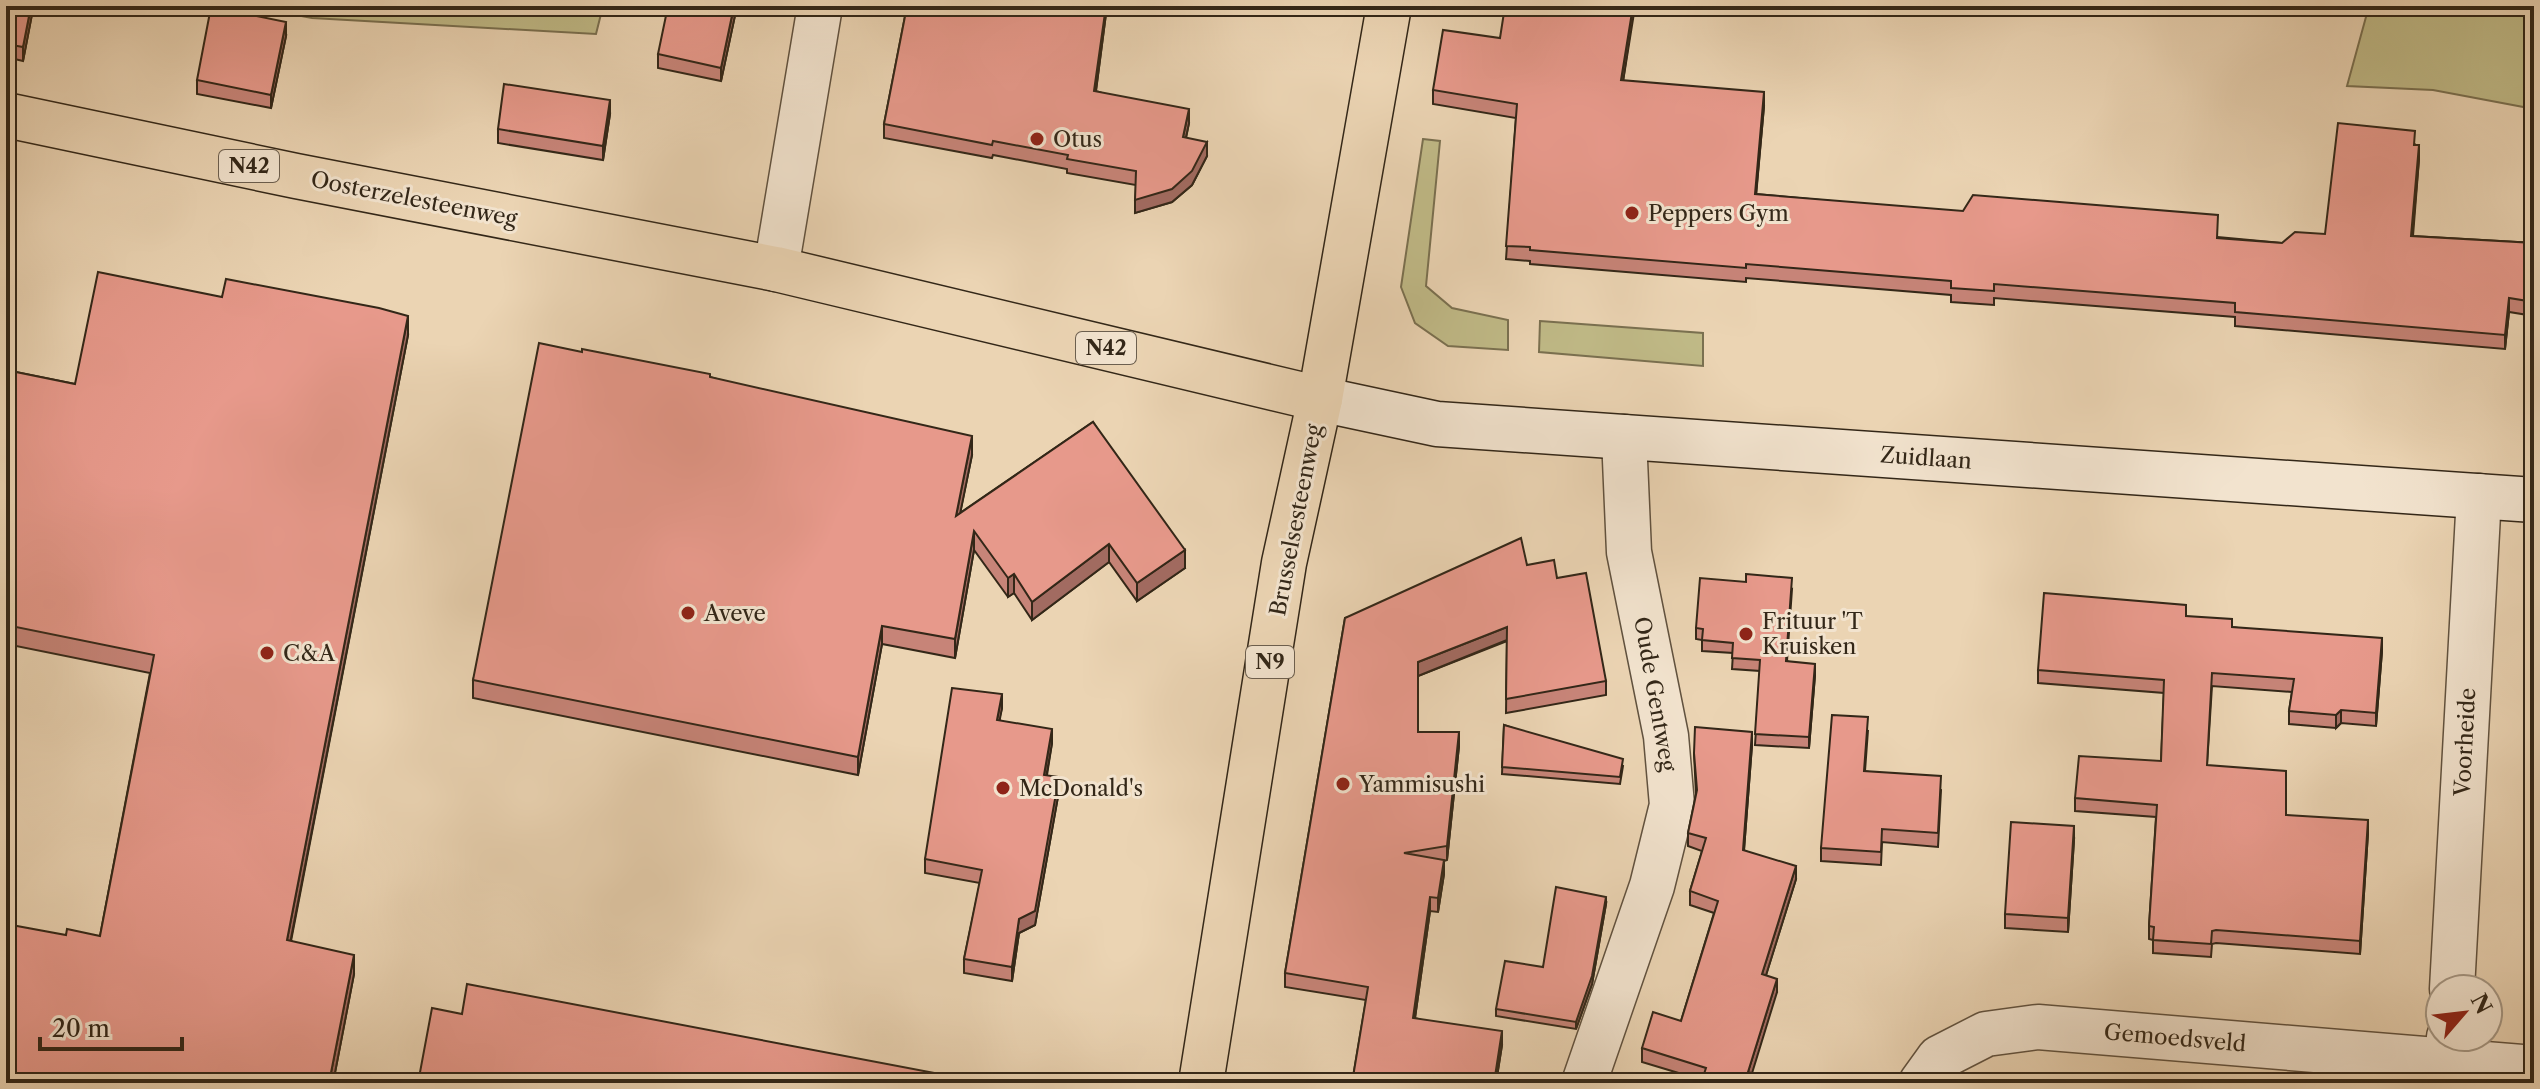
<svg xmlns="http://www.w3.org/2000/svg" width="2540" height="1089" font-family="'Libre Caslon Text',serif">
	<rect width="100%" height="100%" fill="#ebd4b3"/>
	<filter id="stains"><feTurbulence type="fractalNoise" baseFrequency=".0025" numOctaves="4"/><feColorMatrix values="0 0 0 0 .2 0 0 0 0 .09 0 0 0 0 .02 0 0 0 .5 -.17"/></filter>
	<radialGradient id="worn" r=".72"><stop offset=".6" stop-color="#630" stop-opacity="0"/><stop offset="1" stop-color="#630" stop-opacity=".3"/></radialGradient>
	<g fill="#c0ba87" stroke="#7a7050" stroke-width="2">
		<polygon points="247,6 603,6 596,34 312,18"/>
		<polygon points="2369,6 2534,6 2534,109 2433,90 2347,86"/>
		<polygon points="1423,139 1440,141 1426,286 1452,308 1508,320 1508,350 1448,346 1415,323 1401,287"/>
		<polygon points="1540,321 1703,333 1703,366 1539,352"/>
	</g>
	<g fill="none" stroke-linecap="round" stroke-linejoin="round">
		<g stroke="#61523f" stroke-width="47">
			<g id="minor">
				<polyline points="776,269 820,6"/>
				<polyline points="2452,989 2479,496"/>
				<polyline points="2449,1037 2448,1061 2534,1068"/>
				<polyline points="1584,1083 1652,886 1672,805 1666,736 1629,552 1624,437"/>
				<polyline points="1921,1083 1939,1058 1986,1034 2038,1027 2448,1061"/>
			</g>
		</g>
		<g stroke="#332718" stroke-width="47">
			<polyline id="secondary" points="1320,399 1437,424 2534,500"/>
		</g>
		<g stroke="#332718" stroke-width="47">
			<g id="primary">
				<polyline points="6,115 296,176 776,269 1320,399"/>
				<polyline points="1201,1083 1284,563 1320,399 1389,6"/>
			</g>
		</g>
		<use href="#minor" stroke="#f2e3ce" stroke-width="44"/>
		<use href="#secondary" stroke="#f2e3ce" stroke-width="44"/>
		<use href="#primary" stroke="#ebd4b3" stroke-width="44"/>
	</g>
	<g fill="#c78478" stroke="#332718" stroke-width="2">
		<polygon points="6,6 53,6 52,13 33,9 23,61 6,57"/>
		<polygon points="737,6 721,81 658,68 658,54"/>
		<polygon points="907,6 1107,6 1096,91 1189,123 1186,138 1207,156 1192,185 1172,202 1135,213 1136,185 1067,173 1067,169 993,155 992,158 884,138 884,124"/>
		<polygon points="1634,6 1623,81 1764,106 1756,194 2282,243 2325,234 2415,145 2419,159 2413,236 2534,243 2534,316 2509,312 2505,349 2235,326 2235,317 1994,298 1994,305 1951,302 1951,295 1746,278 1746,282 1530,264 1530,261 1506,259 1516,118 1433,104 1433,90 1500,38"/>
		<polygon points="286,36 271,108 197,94 197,80"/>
		<polygon points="610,114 603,160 498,143 498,129"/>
		<polygon points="408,335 291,941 354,974 333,1083 6,1083 66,935 100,936 150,673 6,644 6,370 75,384"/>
		<polygon points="582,352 710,377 972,455 960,513 1093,422 1185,568 1137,601 1109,562 1032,620 1014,593 1008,597 974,550 955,658 882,644 858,775 473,698 473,680"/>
		<polygon points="1527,565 1557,578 1606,681 1606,695 1506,713 1507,641 1418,676 1418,732 1459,746 1447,860 1444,861 1444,874 1438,912 1430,911 1415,1018 1502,1045 1496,1083 1352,1083 1366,1000 1285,987 1285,973 1345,618"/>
		<polygon points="1792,589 1787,661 1815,675 1809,748 1755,745 1760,671 1732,669 1733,653 1702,651 1702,640 1696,639 1696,628"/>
		<polygon points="2186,616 2232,627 2382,651 2376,726 2341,723 2336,728 2289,724 2289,711 2292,692 2212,686 2207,765 2286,815 2368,833 2360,954 2216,943 2212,944 2211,957 2153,953 2153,940 2149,939 2149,926 2156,817 2075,811 2075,798 2161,761 2164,693 2038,683 2038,670"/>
		<polygon points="1002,708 999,720 1052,743 1047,775 1059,791 1035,925 1019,933 1012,981 964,973 964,959 980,883 925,873 925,859"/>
		<polygon points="1504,725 1623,766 1620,784 1502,774"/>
		<polygon points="1868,730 1865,771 1941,790 1938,847 1882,842 1881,865 1821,861 1821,848"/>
		<polygon points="1752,745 1744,850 1796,879 1766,975 1777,992 1702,1080 1642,1062 1642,1048 1681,1021 1714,913 1690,905 1690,891 1702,851 1688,846 1688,833 1696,794 1694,753"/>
		<polygon points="2074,840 2068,932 2005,928 2005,914"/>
		<polygon points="1606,904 1592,984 1576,1029 1496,1016 1496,1009 1543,967"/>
	</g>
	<g fill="#a26b61" stroke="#332718" stroke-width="2">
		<polygon points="31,6 33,6 33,9 23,61 23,47"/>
		<polygon points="734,6 737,6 721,81 721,68"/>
		<polygon points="1106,6 1107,6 1094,105 1094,91"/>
		<polygon points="1633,6 1634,13 1621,94 1621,80"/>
		<polygon points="286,22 286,36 271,108 271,95"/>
		<polygon points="1764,92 1764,106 1755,208 1755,194"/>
		<polygon points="610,100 610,114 603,160 603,146"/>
		<polygon points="1189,109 1189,123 1183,151 1183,137"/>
		<polygon points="1207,142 1207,156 1192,185 1172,202 1135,213 1135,200"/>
		<polygon points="2419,145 2419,159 2411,250 2411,236"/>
		<polygon points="2509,298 2509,312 2505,349 2505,335"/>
		<polygon points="408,316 408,335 287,959 287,940"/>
		<polygon points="972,436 972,455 956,534 956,516"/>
		<polygon points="974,531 974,550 955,658 955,639"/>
		<polygon points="1109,544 1109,562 1032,620 1032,602"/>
		<polygon points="1185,550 1185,568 1137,601 1137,583"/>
		<polygon points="1014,574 1014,593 1008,597 1008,578"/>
		<polygon points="882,626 882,644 858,775 858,757"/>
		<polygon points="1507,627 1507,640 1418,676 1418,662"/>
		<polygon points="2382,638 2382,651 2376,726 2376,713"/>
		<polygon points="1815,664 1815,675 1809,748 1809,737"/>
		<polygon points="1002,694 1002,708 997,734 997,720"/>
		<polygon points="2341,710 2341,723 2336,728 2336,715"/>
		<polygon points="1052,729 1052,743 1044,789 1044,775"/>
		<polygon points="1459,732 1459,746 1447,860 1447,846"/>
		<polygon points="1752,732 1752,745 1743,863 1743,850"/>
		<polygon points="1059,777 1059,791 1035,925 1019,933 1012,981 1012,967 1019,919"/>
		<polygon points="2368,820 2368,833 2360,954 2360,941"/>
		<polygon points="2074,826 2074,840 2068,932 2068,918"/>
		<polygon points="1444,860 1444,874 1438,912 1438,898"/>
		<polygon points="1796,866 1796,879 1762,988 1762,974"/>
		<polygon points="1430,897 1430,911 1413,1032 1413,1018"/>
		<polygon points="1606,897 1606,904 1592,984 1576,1029 1576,1022"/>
		<polygon points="354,955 354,974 333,1083 329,1083"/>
		<polygon points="1777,979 1777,992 1749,1083 1748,1072"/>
		<polygon points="1502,1031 1502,1045 1496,1083 1494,1083"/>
	</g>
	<g fill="#e7998b" stroke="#332718" stroke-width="2">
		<polygon points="6,6 31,6 23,47 6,44"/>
		<polygon points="668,6 734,6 721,68 658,54"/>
		<polygon points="907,6 1106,6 1094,91 1189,109 1183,137 1207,142 1192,171 1172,189 1135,200 1136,171 1067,159 1068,155 993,141 992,145 884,124"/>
		<polygon points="1505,6 1633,6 1621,80 1764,92 1755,194 1963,211 1973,195 2218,215 2217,238 2282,243 2295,232 2325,234 2338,123 2415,131 2414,145 2419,145 2411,236 2534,243 2534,302 2509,298 2505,335 2235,312 2235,303 1994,284 1994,291 1951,288 1951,281 1746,264 1746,268 1530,250 1530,247 1506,246 1517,104 1433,90 1443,30 1500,38"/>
		<polygon points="211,7 286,22 271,95 197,80"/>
		<polygon points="504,84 610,100 603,146 498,129"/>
		<polygon points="98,272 222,297 226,279 379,308 408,316 287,940 354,955 329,1083 6,1083 6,924 66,935 67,929 100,936 154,655 6,625 6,370 75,384"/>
		<polygon points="539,343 582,352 582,349 710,374 710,377 972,436 956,516 1093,422 1185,550 1137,583 1109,544 1032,602 1014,574 1008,578 974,531 955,639 882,626 858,757 473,680"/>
		<polygon points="1521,538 1527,565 1554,560 1557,578 1586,573 1606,681 1506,699 1507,627 1418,662 1418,732 1459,732 1447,846 1404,853 1444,860 1438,898 1430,897 1413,1018 1502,1031 1494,1083 1352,1083 1368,987 1285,973 1345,618"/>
		<polygon points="1746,574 1792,578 1786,661 1815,664 1809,737 1755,734 1760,660 1732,658 1733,643 1702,640 1703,629 1696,628 1700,578 1746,582"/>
		<polygon points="2044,593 2186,605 2186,616 2232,619 2232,627 2382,638 2376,713 2341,710 2336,715 2289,711 2294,679 2212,673 2207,765 2286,771 2286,815 2368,820 2360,941 2216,930 2212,931 2211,944 2153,940 2154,927 2149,926 2157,805 2075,798 2079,756 2161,761 2164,680 2038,670"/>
		<polygon points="952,688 1002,694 997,720 1052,729 1044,775 1059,777 1035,911 1019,919 1012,967 964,959 982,870 925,859"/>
		<polygon points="1832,715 1868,717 1864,771 1941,776 1938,833 1882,829 1881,852 1821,848"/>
		<polygon points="1504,725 1623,759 1620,777 1502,767"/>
		<polygon points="1695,727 1752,732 1743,850 1796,866 1762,974 1777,979 1748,1072 1784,1083 1701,1083 1706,1068 1642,1048 1653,1012 1681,1021 1718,901 1690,891 1706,838 1688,833 1697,790 1694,753"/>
		<polygon points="2011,822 2074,826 2068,918 2005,914"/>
		<polygon points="1556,887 1606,897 1592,976 1576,1022 1496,1009 1505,961 1543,967"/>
		<polygon points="467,984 987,1083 418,1083 432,1008 462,1014"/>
	</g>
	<g fill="#8f2418" stroke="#f2e3ce" stroke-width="3">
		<circle cx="1037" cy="139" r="8"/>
		<circle cx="1632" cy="213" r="8"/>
		<circle cx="688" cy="613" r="8"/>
		<circle cx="1746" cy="634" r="8"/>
		<circle cx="267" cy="653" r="8"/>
		<circle cx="1343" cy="784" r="8"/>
		<circle cx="1003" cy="788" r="8"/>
	</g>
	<g text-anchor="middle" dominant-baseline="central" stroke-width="6" stroke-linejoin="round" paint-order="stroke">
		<g fill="#f2e3ce" stroke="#6c5f4f" stroke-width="2">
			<rect x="219" y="150" width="60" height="32" rx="6"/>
			<rect x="1076" y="332" width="60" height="32" rx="6"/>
			<rect x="1246" y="646" width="48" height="32" rx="6"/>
		</g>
		<g font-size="20" font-weight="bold" fill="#332718">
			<text x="249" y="166">N42</text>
			<text x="1106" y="348">N42</text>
			<text x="1270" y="662">N9</text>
		</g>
		<g font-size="22" fill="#332718" stroke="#f2e3ce" text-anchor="start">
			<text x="1053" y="139">Otus</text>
			<text x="1648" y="213">Peppers Gym</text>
			<text x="704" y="613">Aveve</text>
			<text x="1762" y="621">Frituur 'T<tspan x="1762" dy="25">Kruisken</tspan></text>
			<text x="283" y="653">C&amp;A</text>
			<text x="1359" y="784">Yammisushi</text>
			<text x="1019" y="788">McDonald's</text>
		</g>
		<g font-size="22" fill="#332718" stroke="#f2e3ce">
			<text transform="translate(414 199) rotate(11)">Oosterzelesteenweg</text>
			<text transform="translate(1926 458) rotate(4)">Zuidlaan</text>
			<text transform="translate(1296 520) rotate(-79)">Brusselsesteenweg</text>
			<text transform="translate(1655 694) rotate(80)">Oude Gentweg</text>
			<text transform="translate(2465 742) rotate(-87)">Voorheide</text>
			<text transform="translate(2175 1038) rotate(5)">Gemoedsveld</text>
		</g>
	</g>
	<rect width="2540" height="1089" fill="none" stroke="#ebd4b3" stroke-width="32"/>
	<rect x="8" y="8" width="2524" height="1073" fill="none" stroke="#332718" stroke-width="4"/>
	<rect x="16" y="16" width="2508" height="1057" fill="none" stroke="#332718" stroke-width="2"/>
	<g transform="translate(2464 1013) rotate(62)"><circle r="38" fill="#f2e3ce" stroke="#a69885" stroke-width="2"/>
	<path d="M0-6L14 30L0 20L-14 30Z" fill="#8f2418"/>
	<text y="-12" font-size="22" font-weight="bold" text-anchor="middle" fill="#332718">N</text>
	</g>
	<path d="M40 1037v12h142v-12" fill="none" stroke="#332718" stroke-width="4"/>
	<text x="52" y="1037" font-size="24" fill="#332718" stroke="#f2e3ce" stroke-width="6" paint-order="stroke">20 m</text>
	<rect width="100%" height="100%" filter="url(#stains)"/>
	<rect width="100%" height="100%" fill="url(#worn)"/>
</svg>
